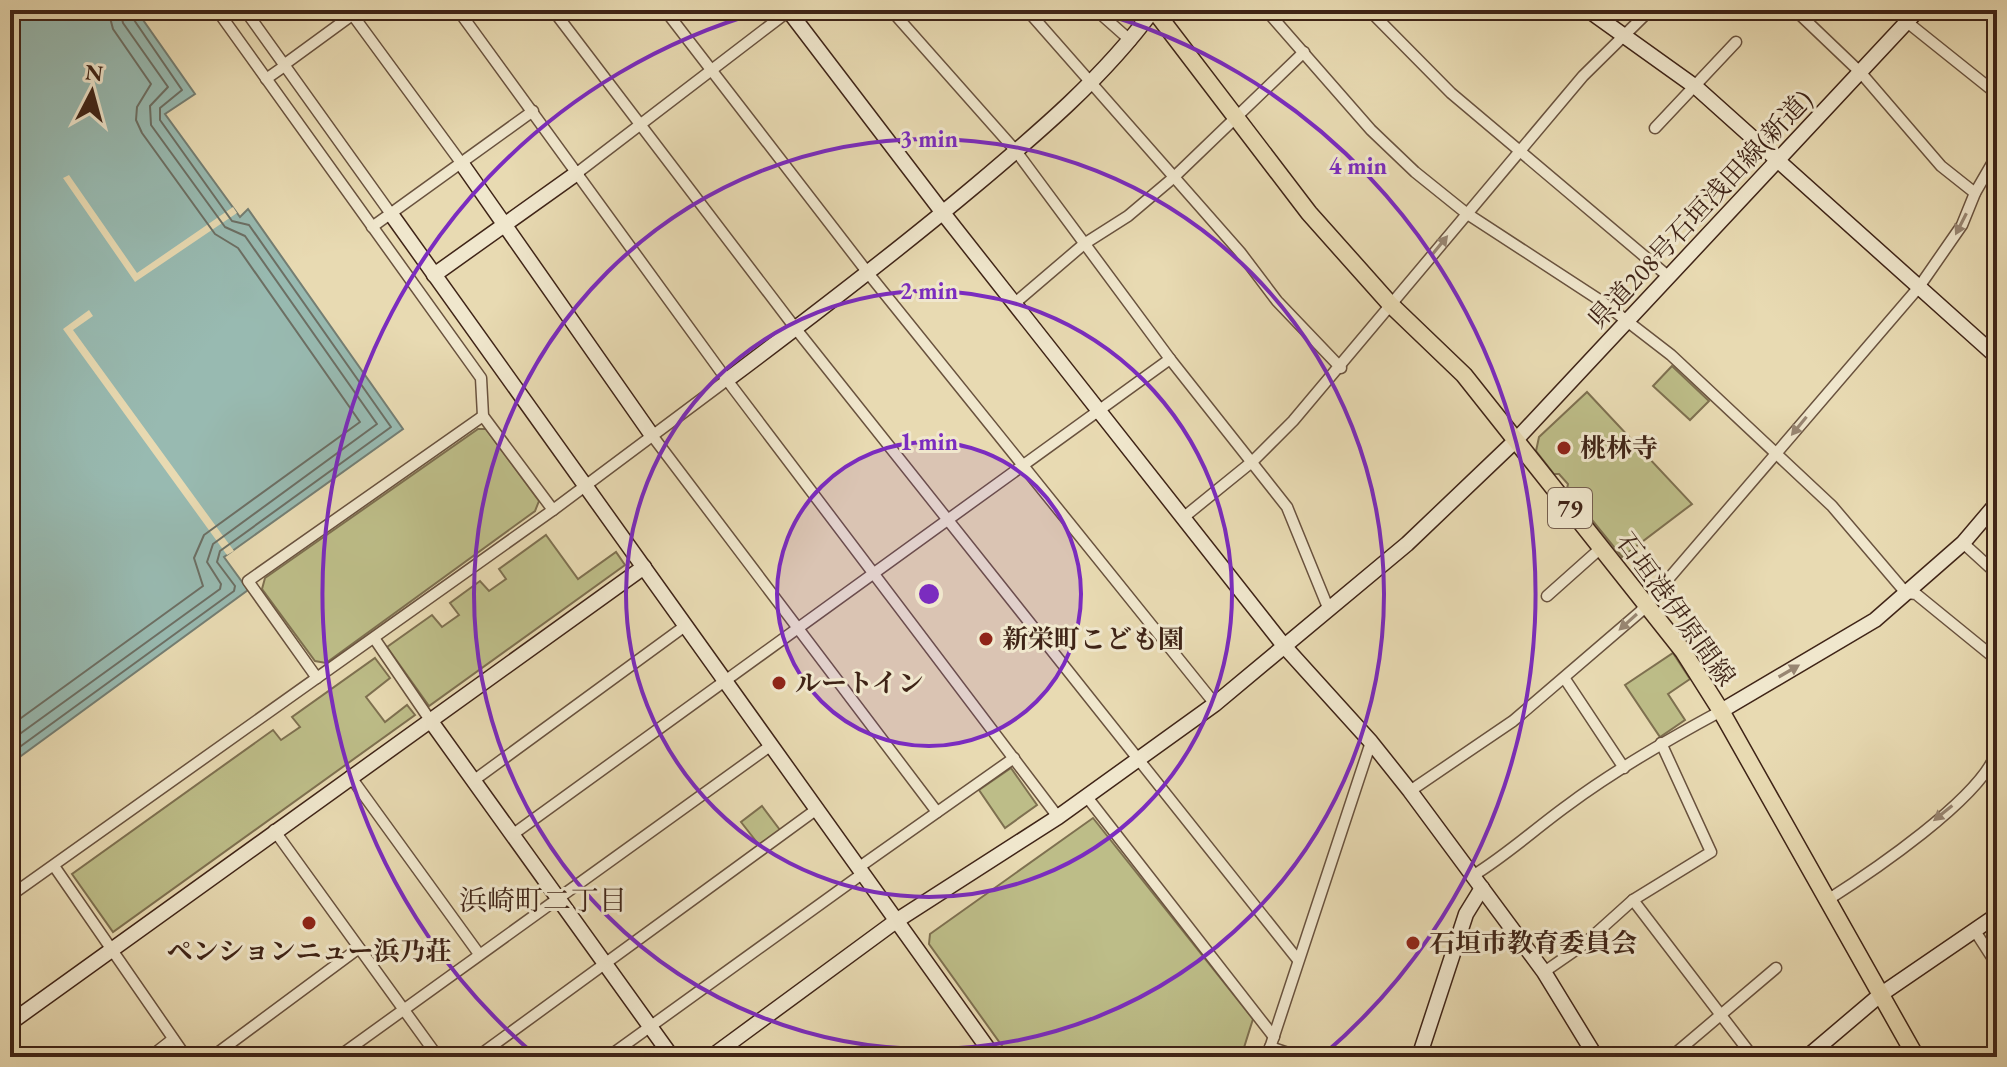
<svg xmlns="http://www.w3.org/2000/svg" width="2007" height="1067" font-family="'EB Garamond','Noto Serif JP',serif">
	<rect width="100%" height="100%" fill="#e8dab2"/>
	<filter id="stains"><feTurbulence type="fractalNoise" baseFrequency=".0025" numOctaves="4"/><feColorMatrix values="0 0 0 0 .2 0 0 0 0 .09 0 0 0 0 .02 0 0 0 .5 -.17"/></filter>
	<radialGradient id="worn" r=".72"><stop offset=".6" stop-color="#630" stop-opacity="0"/><stop offset="1" stop-color="#630" stop-opacity=".3"/></radialGradient>
	<g fill="#bdbd88" stroke="#7e7050" stroke-width="2">
		<polygon points="1672,366 1709,401 1690,420 1653,386"/>
		<polygon points="1587,392 1692,504 1622,557 1567,489 1568,484 1559,474 1554,474 1536,451 1539,437"/>
		<polygon points="478,429 486,429 539,501 535,511 326,663 315,661 262,589 265,578"/>
		<polygon points="546,535 578,579 616,552 625,565 429,706 387,647 432,615 442,627 459,615 450,603 480,581 489,591 506,579 499,569"/>
		<polygon points="1673,653 1690,679 1668,694 1685,720 1660,737 1625,685"/>
		<polygon points="375,658 390,678 366,697 385,722 407,705 415,715 113,932 72,874 273,730 281,740 300,727 292,717"/>
		<polygon points="1011,768 1037,805 1005,828 979,790"/>
		<polygon points="762,806 780,830 759,845 741,822"/>
		<polygon points="1093,818 1253,1019 1241,1057 1010,1057 929,944 930,934"/>
	</g>
	<polygon fill="#98bab1" stroke="#747e73" stroke-width="2" points="10,10 136,10 195,94 165,114 240,217 248,209 403,429 224,557 248,590 10,764"/>
	<g fill="#e8dab2">
		<polygon points="69,175 137,273 233,207 237,213 135,282 63,178"/>
		<polygon points="89,310 93,316 73,330 234,551 227,555 63,329"/>
	</g>
	<g fill="none" stroke-linecap="round" stroke-linejoin="round">
		<g stroke="#6c6f64" stroke-width="2">
			<polyline points="10,726 203,586 194,558 204,535 360,422 238,248 215,234 142,133 136,120 137,107 151,84 113,29 108,10"/>
			<polyline points="10,741 220,589 221,584 207,562 213,544 377,424 245,236 225,227 151,125 150,106 168,87 123,23 120,10"/>
			<polyline points="10,754 234,591 235,586 217,562 220,551 391,427 249,225 232,221 160,120 160,108 182,90 132,17 130,10"/>
		</g>
		<g stroke="#69523e" stroke-width="13">
			<g id="street">
				<polyline points="217,10 481,378 483,416 553,510"/>
				<polyline points="245,10 391,214"/>
				<polyline points="349,10 462,164"/>
				<polyline points="458,10 727,380 1058,817"/>
				<polyline points="553,10 796,329 1298,960"/>
				<polyline points="665,10 868,273 1215,704"/>
				<polyline points="891,10 1016,151 1170,359 1287,507 1329,610"/>
				<polyline points="1027,10 1240,252 1277,301 1341,368"/>
				<polyline points="1096,10 1131,41"/>
				<polyline points="1266,10 1371,130 1415,172 1466,213 1601,301 1671,355 1832,506 1906,593 1916,594 1997,660"/>
				<polyline points="1369,10 1451,93 1669,277"/>
				<polyline points="1795,10 1861,73 1941,166 1975,193"/>
				<polyline points="1907,22 1997,94"/>
				<polyline points="285,64 359,10"/>
				<polyline points="266,79 286,65"/>
				<polyline points="1655,128 1736,42"/>
				<polyline points="577,173 790,10"/>
				<polyline points="372,227 533,111"/>
				<polyline points="1015,303 1084,244 1128,216 1173,178 1304,52"/>
				<polyline points="651,434 937,812"/>
				<polyline points="1184,517 1253,461 1293,421 1583,76 1650,10"/>
				<polyline points="1963,543 1997,574"/>
				<polyline points="1547,596 1602,547"/>
				<polyline points="374,638 430,720"/>
				<polyline points="317,678 248,581 483,416"/>
				<polyline points="1565,679 1624,768"/>
				<polyline points="350,776 479,954"/>
				<polyline points="473,781 685,626"/>
				<polyline points="1410,791 1513,721 1640,612 1919,287 1962,225 1975,193 1997,155"/>
				<polyline points="1087,797 1274,1037"/>
				<polyline points="274,830 438,1057"/>
				<polyline points="512,835 1170,359"/>
				<polyline points="54,866 186,1057"/>
				<polyline points="858,868 1014,758"/>
				<path d="M1474 875C1508 854 1536 828 1568 805 1616 769 1669 739 1721 711"/>
				<polyline points="10,896 553,510 727,380"/>
				<polyline points="1633,900 1753,1057"/>
				<path d="M1826 901C1870 873 1982 798 1997 751"/>
				<polyline points="1975,931 1997,965"/>
				<polyline points="1544,972 1583,945 1633,900 1711,852 1661,743"/>
				<polyline points="1270,1047 1300,1057"/>
				<polyline points="150,1057 173,1039"/>
				<polyline points="212,1057 359,948"/>
				<polyline points="338,1057 770,746"/>
				<polyline points="477,1057 817,809"/>
				<polyline points="608,1057 862,874"/>
				<polyline points="1267,1057 1371,742"/>
				<polyline points="1671,1057 1776,968"/>
			</g>
		</g>
		<g stroke="#3f2417" stroke-width="17">
			<g id="secondary">
				<polyline points="788,10 943,213 1285,647 1371,742 1410,791 1544,972 1596,1057"/>
				<polyline points="1588,10 1697,88 1997,357"/>
				<polyline points="462,164 651,434"/>
				<polyline points="391,214 994,1057"/>
				<polyline points="434,275 577,173"/>
				<path d="M727 380C811 317 895 253 976 185 1039 132 1104 77 1153 10"/>
				<polyline points="1721,711 1875,620 1963,543 1997,503"/>
				<polyline points="430,720 672,1057"/>
				<polyline points="10,1023 644,567"/>
				<polyline points="711,1057 896,921 1058,817 1215,704 1407,544 1515,441 1918,10"/>
				<polyline points="1419,1057 1466,914 1482,888"/>
				<polyline points="1807,1057 1880,995 1997,915"/>
			</g>
		</g>
		<g stroke="#3f2417" stroke-width="19">
			<polyline id="primary" points="1154,10 1309,213 1391,305 1464,375 1683,651 1721,711 1916,1057"/>
		</g>
		<use href="#street" stroke="#f0e7cd" stroke-width="10"/>
		<use href="#secondary" stroke="#f0e7cd" stroke-width="14"/>
		<use href="#primary" stroke="#e8dab2" stroke-width="16"/>
	</g>
	<defs><path id="oneway-solid" d="M-6-.8H1V-3.2L6.5 0L1 3.2V.8H-6Z" transform="scale(2)"/></defs>
	<g fill="#988672">
		<use href="#oneway-solid" transform="translate(1961 224) rotate(117)"/>
		<use href="#oneway-solid" transform="translate(1440 245) rotate(-51)"/>
		<use href="#oneway-solid" transform="translate(1799 426) rotate(129)"/>
		<use href="#oneway-solid" transform="translate(1628 622) rotate(138)"/>
		<use href="#oneway-solid" transform="translate(1789 671) rotate(-30)"/>
		<use href="#oneway-solid" transform="translate(1943 813) rotate(141)"/>
	</g>
	<circle cx="929" cy="594" r="152" fill="#7b2cbf" fill-opacity=".12"/>
	<g fill="none" stroke="#7b2cbf" stroke-width="4">
		<circle cx="929" cy="594" r="152"/>
		<circle cx="929" cy="594" r="303"/>
		<circle cx="929" cy="594" r="455"/>
		<path d="M535 1055A606 606 0 0 1 767 10M1091 10A606 606 0 0 1 1323 1055"/>
	</g>
	<g fill="#8f2418" stroke="#f0e7cd" stroke-width="3">
		<circle cx="1564" cy="448" r="8"/>
		<circle cx="986" cy="639" r="8"/>
		<circle cx="779" cy="683" r="8"/>
		<circle cx="309" cy="923" r="8"/>
		<circle cx="1413" cy="943" r="8"/>
	</g>
	<g text-anchor="middle" dominant-baseline="central" stroke-width="6" stroke-linejoin="round" paint-order="stroke">
		<rect fill="#f0e7cd" stroke="#745e4e" stroke-width="2" x="1548" y="488" width="44" height="40" rx="6"/>
		<g font-size="24" font-weight="bold" fill="#3f2417">
			<text x="1570" y="508">79</text>
		</g>
		<g font-size="26" fill="#3f2417" stroke="#f0e7cd">
			<text transform="translate(1700 209) rotate(-47)">県道208号石垣浅田線(新道)</text>
			<text transform="translate(1676 609) rotate(54)">石垣港伊原間線</text>
		</g>
		<g font-size="26" font-weight="bold" fill="#3f2417" stroke="#f0e7cd" text-anchor="start">
			<text x="1580" y="448">桃林寺</text>
			<text x="1002" y="639">新栄町こども園</text>
			<text x="795" y="683">ルートイン</text>
			<text x="1429" y="943">石垣市教育委員会</text>
			<text x="309" y="951" text-anchor="middle">ペンションニュー浜乃荘</text>
		</g>
		<g font-size="28" fill="#3f2417" stroke="#f0e7cd">
			<text x="543" y="900">浜崎町二丁目</text>
		</g>
	</g>
	<circle cx="929" cy="594" r="12" fill="#7b2cbf" stroke="#f0e7cd" stroke-width="4"/>
	<g font-size="24" text-anchor="middle" font-weight="bold" fill="#7b2cbf" stroke="#f0e7cd" stroke-width="6" stroke-linejoin="round" paint-order="stroke">
		<text x="929" y="147">3 min</text>
		<text x="1358" y="174">4 min</text>
		<text x="929" y="299">2 min</text>
		<text x="929" y="450">1 min</text>
	</g>
	<rect width="2007" height="1067" fill="none" stroke="#e8dab2" stroke-width="40"/>
	<rect x="12" y="12" width="1983" height="1043" fill="none" stroke="#3f2417" stroke-width="4"/>
	<rect x="20" y="20" width="1967" height="1027" fill="none" stroke="#3f2417" stroke-width="2"/>
	<g transform="translate(92 92) rotate(6)" stroke="#f0e7cd" stroke-width="6" paint-order="stroke">
	<path d="M0-6L14 30L0 20L-14 30Z" fill="#3f2417"/>
	<text y="-12" font-size="22" font-weight="bold" text-anchor="middle" fill="#3f2417">N</text>
	</g>
	<rect width="100%" height="100%" filter="url(#stains)"/>
	<rect width="100%" height="100%" fill="url(#worn)"/>
</svg>
